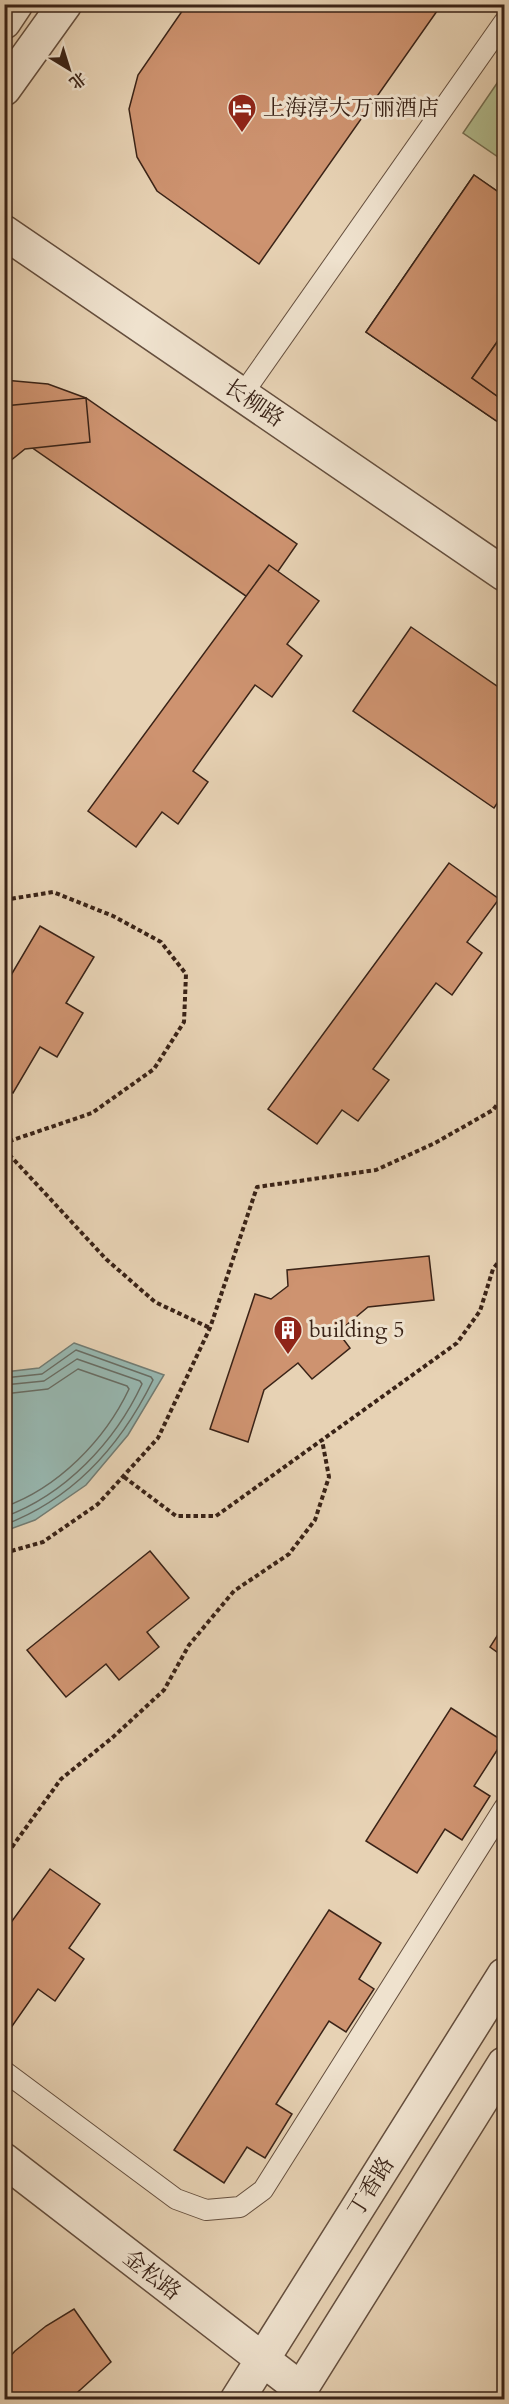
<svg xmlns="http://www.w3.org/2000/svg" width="509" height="2404" font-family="Cardo,'Noto Serif SC',serif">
	<rect width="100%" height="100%" fill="#e7d2b4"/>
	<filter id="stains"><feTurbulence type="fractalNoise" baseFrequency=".00333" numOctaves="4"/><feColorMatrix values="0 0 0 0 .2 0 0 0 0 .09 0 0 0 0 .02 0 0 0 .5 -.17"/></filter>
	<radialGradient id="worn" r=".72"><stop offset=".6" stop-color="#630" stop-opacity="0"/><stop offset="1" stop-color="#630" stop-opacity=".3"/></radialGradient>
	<polygon fill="#b2bd8f" stroke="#767053" stroke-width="1.5" points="504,73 504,161 463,133"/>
	<polygon fill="#97b7b0" stroke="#727c73" stroke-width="1.5" points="74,1343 164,1375 128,1435 86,1485 35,1520 5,1531 5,1372 39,1368"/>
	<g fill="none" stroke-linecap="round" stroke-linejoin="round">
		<g stroke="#686d64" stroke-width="1.5">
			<path d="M4 1378 42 1374 76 1350 151 1377 153 1380C121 1445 73 1499 4 1525"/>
			<path d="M4 1385 44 1381 77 1359 140 1381 142 1384C115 1442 65 1495 4 1517"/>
			<path d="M4 1394 48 1389 78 1369 127 1386 129 1389C105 1440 58 1488 4 1507"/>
		</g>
	</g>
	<g fill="#ce9370" stroke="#3a2317" stroke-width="1.5">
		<polygon points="187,4 442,4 259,264 157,191 137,157 129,109 138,75"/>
		<polygon points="474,175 504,196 504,426 366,332"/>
		<polygon points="474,175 504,196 504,332 472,378 504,401 504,426 366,332"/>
		<polygon points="504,332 504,401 472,378"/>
		<polygon points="4,380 48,384 86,398 297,544 256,603 15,436 4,446"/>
		<polygon points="86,398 90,442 25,449 4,466 4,406"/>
		<polygon points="269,565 319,601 287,644 302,656 272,697 255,685 193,771 208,782 178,824 162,812 136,847 88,811"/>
		<polygon points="411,627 504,691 504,793 494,808 353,711"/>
		<polygon points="449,863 499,899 467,942 482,953 452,995 436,983 373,1069 389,1080 358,1121 342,1110 317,1144 268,1109"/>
		<polygon points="40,926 94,957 66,1003 83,1013 57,1057 40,1047 13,1093 4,1088 4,987"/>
		<polygon points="429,1256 434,1300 368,1307 338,1332 350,1348 312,1379 298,1363 264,1390 248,1442 210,1429 255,1294 271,1299 288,1286 287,1270"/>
		<polygon points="150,1551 189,1598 147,1632 159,1647 119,1680 106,1664 66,1697 27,1650"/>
		<polygon points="504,1625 504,1657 490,1647"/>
		<polygon points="451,1708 503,1741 474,1786 490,1796 462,1840 445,1829 417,1873 366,1841"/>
		<polygon points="50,1869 100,1904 69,1948 84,1959 55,2001 38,1989 8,2032 4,2029 4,1932"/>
		<polygon points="329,1910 381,1943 359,1979 374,1989 346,2032 329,2021 276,2104 292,2114 265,2158 247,2147 224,2183 174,2150"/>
		<polygon points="74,2309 111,2362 69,2400 4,2400 4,2363 15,2351 46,2326"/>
	</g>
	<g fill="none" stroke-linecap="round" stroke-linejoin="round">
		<g stroke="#654f3e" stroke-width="22">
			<g id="service">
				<polyline points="242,395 504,22"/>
				<polyline points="4,2071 176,2199 206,2210 240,2207 263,2190 504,1808"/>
			</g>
		</g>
		<g stroke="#654f3e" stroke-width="36">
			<g id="minor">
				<polyline points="4,232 504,574"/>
				<polyline points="4,2160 301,2389"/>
			</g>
		</g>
		<g stroke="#654f3e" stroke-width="36">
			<g id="tertiary">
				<polyline points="4,22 16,4"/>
				<polyline points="4,89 65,4"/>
				<polyline points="237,2400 504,1975"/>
				<polyline points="294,2400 504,2064"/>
			</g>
		</g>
		<g stroke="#3a2317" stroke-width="4" stroke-dasharray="4.5 3" stroke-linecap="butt">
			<polyline points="4,900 53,892 113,916 161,942 186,974 184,1022 154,1069 92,1113 4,1143"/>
			<polyline points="4,1149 106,1259 155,1302 210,1328"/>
			<polyline points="124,1477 176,1516 216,1516 457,1343 480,1311 493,1269 504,1255"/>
			<polyline points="4,1553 43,1542 98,1504 158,1438 210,1328 257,1187 376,1170 435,1143 493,1110 504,1095"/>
			<polyline points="4,1860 7,1854 61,1779 112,1738 164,1690 189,1645 234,1591 289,1554 315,1520 329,1477 322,1440"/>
		</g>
		<use href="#service" stroke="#efe2ce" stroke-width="20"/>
		<use href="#minor" stroke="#efe2ce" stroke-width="33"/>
		<use href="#tertiary" stroke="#efe2ce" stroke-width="33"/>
	</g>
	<defs>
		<g id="hotel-pin" transform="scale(1.5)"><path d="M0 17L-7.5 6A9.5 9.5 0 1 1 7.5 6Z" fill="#8f2418" stroke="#efe2ce"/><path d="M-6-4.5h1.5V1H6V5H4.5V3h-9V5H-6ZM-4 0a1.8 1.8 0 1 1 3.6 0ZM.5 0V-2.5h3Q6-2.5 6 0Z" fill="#fff"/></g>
		<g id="building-pin" transform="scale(1.5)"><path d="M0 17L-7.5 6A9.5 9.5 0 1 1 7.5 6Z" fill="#8f2418" stroke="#efe2ce"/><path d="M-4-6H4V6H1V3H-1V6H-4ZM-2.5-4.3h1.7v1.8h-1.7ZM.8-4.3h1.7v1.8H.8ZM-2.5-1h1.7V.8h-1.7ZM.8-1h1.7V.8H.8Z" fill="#fff"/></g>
	</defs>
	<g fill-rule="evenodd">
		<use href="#hotel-pin" x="242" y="108"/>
		<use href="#building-pin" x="288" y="1330"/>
	</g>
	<g text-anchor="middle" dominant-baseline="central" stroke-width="6" stroke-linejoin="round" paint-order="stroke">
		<g font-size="22" fill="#3a2317" stroke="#efe2ce" text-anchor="start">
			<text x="263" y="108">上海淳大万丽酒店</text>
			<text x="309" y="1330">building 5</text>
		</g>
		<g font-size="22" fill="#3a2317" stroke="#efe2ce">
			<text transform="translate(254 403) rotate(34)">长柳路</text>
			<text transform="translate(371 2187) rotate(-58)">丁香路</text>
			<text transform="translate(152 2275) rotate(38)">金松路</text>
		</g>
	</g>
	<rect width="509" height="2404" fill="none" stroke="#e7d2b4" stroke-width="24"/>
	<rect x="6" y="6" width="497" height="2392" fill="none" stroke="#3a2317" stroke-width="3"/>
	<rect x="12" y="12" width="485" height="2380" fill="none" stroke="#3a2317" stroke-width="1.5"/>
	<g transform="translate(69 69) rotate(142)" stroke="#efe2ce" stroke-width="4.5" paint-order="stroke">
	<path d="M0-4.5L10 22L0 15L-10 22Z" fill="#3a2317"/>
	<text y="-9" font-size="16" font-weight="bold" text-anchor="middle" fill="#3a2317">北</text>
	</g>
	<rect width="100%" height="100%" filter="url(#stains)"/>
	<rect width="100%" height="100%" fill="url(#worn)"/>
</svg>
